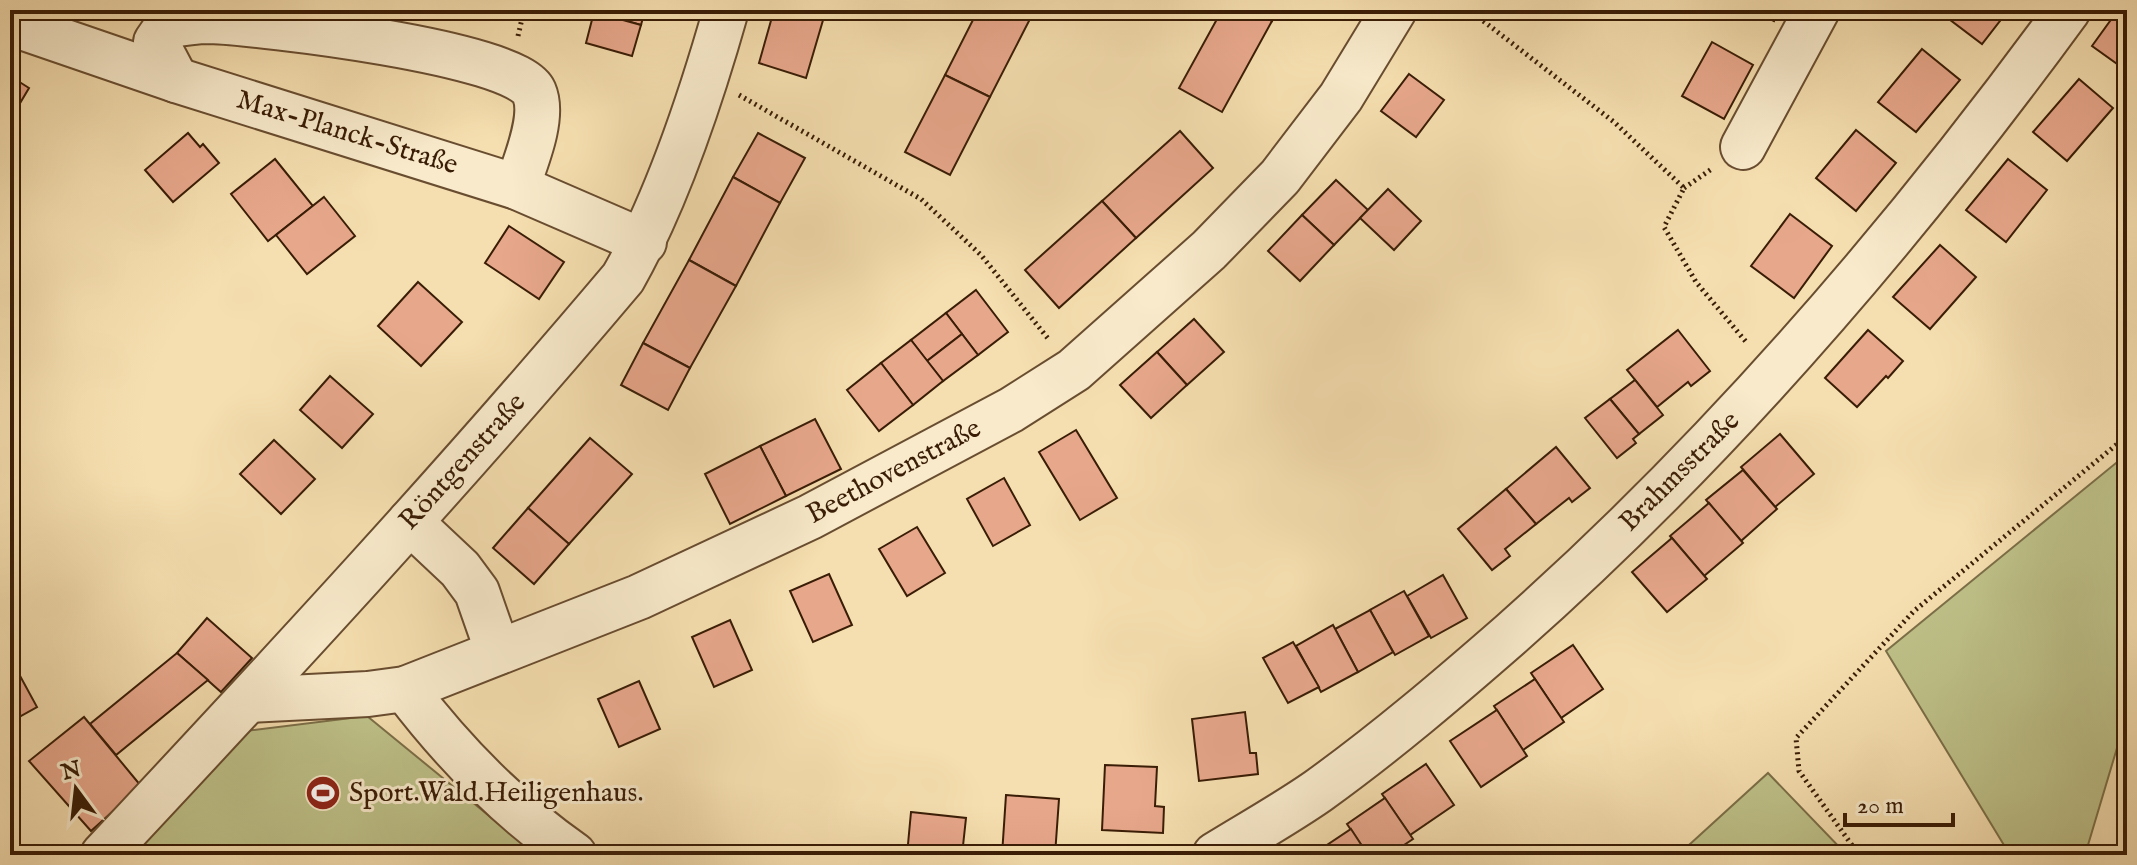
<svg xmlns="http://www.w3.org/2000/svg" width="2137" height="865" font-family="'IM FELL English',serif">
	<rect width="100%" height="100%" fill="#f5deaf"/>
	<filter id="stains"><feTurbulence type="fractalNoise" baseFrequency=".0025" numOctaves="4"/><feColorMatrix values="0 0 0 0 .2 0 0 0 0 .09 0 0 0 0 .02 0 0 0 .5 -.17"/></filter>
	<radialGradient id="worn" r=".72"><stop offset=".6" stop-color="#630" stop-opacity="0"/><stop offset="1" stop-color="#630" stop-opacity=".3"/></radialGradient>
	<g fill="#bec189" stroke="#7c6f48" stroke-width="2">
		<polygon points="2127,454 2127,732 2120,738 2085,855 2010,855 1886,651"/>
		<polygon points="367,716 537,855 126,855 245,731"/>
		<polygon points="1768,773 1847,855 1678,855"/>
	</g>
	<g fill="#e7a78b" stroke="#3a1d06" stroke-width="2">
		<polygon points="416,10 454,10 453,18"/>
		<polygon points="595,10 645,10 641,25 594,12"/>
		<polygon points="774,10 826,10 806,78 759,63"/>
		<polygon points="978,10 1011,10 1030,19 990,97 945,75"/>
		<polygon points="1011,10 1035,10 1030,19"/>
		<polygon points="1222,10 1253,10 1272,21 1222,112 1179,88"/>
		<polygon points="1253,10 1278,10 1272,21"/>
		<polygon points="1753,10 1779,10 1774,21"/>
		<polygon points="1950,10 2020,10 2014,18 2007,12 1982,44 1945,16"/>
		<polygon points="2118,10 2127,10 2127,71 2092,46"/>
		<polygon points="594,12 641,25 632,56 586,43"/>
		<polygon points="1712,42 1753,65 1724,119 1682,96"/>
		<polygon points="1922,49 1960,80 1916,132 1878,102"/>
		<polygon points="1409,74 1444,100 1416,137 1381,111"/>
		<polygon points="945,75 990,97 950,175 905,152"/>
		<polygon points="10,76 29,88 10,120"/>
		<polygon points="2079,79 2113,108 2067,161 2033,132"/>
		<polygon points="1856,130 1896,163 1856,211 1816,178"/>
		<polygon points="1180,131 1213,168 1136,238 1102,201"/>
		<polygon points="188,133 200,147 203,144 219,163 173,202 145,170"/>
		<polygon points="758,133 805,158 780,203 733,177"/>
		<polygon points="275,159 313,206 268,241 231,194"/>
		<polygon points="2008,159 2047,190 2006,242 1966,210"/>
		<polygon points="733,177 780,203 736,286 689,260"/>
		<polygon points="1336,180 1368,210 1334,245 1302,215"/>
		<polygon points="1388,189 1421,221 1394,250 1360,218"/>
		<polygon points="324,197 355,236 307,274 276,235"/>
		<polygon points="1102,201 1136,238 1059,308 1025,270"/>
		<polygon points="1790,214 1832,246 1794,298 1751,266"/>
		<polygon points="1302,215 1334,245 1300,281 1268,251"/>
		<polygon points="509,226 564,262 539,299 485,263"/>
		<polygon points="1940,245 1976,277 1930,329 1893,297"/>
		<polygon points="689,260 736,286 690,368 643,343"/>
		<polygon points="418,282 462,322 421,366 378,326"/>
		<polygon points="976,290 1008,332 978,355 946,313"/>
		<polygon points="946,313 962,334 927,361 911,340"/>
		<polygon points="1194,319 1224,352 1187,385 1157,352"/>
		<polygon points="1678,330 1710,371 1691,386 1688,382 1657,407 1627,370"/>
		<polygon points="1868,330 1903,361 1888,378 1886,376 1857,407 1825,378"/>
		<polygon points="962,334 978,355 943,381 927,361"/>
		<polygon points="911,340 943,381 913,405 881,363"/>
		<polygon points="643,343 690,368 668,410 621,385"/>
		<polygon points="1157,352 1187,385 1151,418 1120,385"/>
		<polygon points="881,363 913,405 879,431 847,390"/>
		<polygon points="330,376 373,414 342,448 300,410"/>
		<polygon points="1635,380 1663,415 1639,434 1610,399"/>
		<polygon points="1610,399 1639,434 1633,439 1636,443 1617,458 1585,418"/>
		<polygon points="815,419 841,469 786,496 760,446"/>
		<polygon points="1076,430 1117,498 1080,520 1039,452"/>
		<polygon points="1780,434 1814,474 1775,507 1741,467"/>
		<polygon points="590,438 632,474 569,544 528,508"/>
		<polygon points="274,440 315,479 281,514 240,474"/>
		<polygon points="760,446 786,496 730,524 705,474"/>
		<polygon points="1556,447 1590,488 1572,502 1569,498 1536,524 1506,489"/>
		<polygon points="1743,470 1777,509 1741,541 1706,500"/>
		<polygon points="1004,478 1030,525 993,546 967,499"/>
		<polygon points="1506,489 1536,524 1505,549 1510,556 1492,570 1458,529"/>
		<polygon points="1709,503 1743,543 1704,576 1670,536"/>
		<polygon points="528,508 569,544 534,584 493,548"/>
		<polygon points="917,527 945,573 907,596 879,549"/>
		<polygon points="1672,538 1707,579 1667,612 1632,572"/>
		<polygon points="829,574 852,625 813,642 790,591"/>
		<polygon points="1443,575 1467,618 1431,638 1407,596"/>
		<polygon points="1404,591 1429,636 1395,655 1370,610"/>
		<polygon points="1370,610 1393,652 1358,672 1335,629"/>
		<polygon points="207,618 252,658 221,692 177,653"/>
		<polygon points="730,620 752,670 714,687 692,637"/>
		<polygon points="1333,625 1358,672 1321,692 1296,646"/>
		<polygon points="1293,642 1319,687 1288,703 1263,658"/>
		<polygon points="1573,645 1603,689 1561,718 1531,673"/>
		<polygon points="177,653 208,680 116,755 90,724"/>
		<polygon points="10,657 19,674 10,679"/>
		<polygon points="19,674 37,707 10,722 10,679"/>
		<polygon points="1535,679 1564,722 1523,750 1494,706"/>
		<polygon points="639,681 660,729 619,747 598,699"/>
		<polygon points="1497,710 1527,756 1481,787 1450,741"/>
		<polygon points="1245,712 1250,753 1256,753 1258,774 1199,781 1192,719"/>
		<polygon points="84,717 141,786 91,831 29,761"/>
		<polygon points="1426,764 1454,805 1410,835 1382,794"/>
		<polygon points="1105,765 1157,767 1155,806 1164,807 1163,833 1102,830"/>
		<polygon points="1006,795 1059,799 1055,855 1002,855"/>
		<polygon points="1385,798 1413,839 1389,855 1368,855 1347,824"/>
		<polygon points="911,812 966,818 962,855 907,855"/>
		<polygon points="1351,829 1368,855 1312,855"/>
	</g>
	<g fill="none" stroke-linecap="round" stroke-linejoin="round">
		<g stroke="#694d30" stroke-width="48">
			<g id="minor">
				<polyline points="10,23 176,80 517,187 644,242"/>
				<path d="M176 80 156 42 167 26C182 23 195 21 210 21 259 23 516 52 534 92 545 117 525 163 517 187"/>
				<polyline points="1743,147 1817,10"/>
				<polyline points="410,522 460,569 477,592 498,652"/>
				<path d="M405 689C452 751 510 810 574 855"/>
				<polyline points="249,700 368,694 405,689 639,597 810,517 1011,410 1074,370 1209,250 1280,177 1341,97 1394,10"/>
				<path d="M103 855C280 666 456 476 623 278 668 199 701 98 726 10"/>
				<path d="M1215 855C1249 834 1285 814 1318 791 1386 742 1448 689 1511 634 1720 449 1903 236 2068 10"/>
			</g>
		</g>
		<g stroke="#3a1d06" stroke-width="5" stroke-dasharray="2 4" stroke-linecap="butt">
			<polyline points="1469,10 1614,122 1684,188 1664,227 1696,282 1747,343"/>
			<polyline points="518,36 524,10"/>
			<polyline points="739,95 921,199 981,255 1050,341"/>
			<polyline points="1684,188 1713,168"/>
			<polyline points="1859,855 1799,771 1796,738 1914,611 2127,436"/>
		</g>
		<use href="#minor" stroke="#f8eacb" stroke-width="44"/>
	</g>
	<defs>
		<g id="stadium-disc" transform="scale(1.8)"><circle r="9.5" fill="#8f2418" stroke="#f8eacb"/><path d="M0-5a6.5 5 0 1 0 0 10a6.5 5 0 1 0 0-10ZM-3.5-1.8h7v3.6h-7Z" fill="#fff"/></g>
	</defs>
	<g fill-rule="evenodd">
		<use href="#stadium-disc" x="323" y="793"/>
	</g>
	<g text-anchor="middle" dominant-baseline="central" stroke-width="6" stroke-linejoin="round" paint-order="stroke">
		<g font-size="28" fill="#3a1d06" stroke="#f8eacb">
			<text transform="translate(347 133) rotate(17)">Max-Planck-Straße</text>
			<text transform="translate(463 462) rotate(-48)">Röntgenstraße</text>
			<text transform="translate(894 472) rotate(-28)">Beethovenstraße</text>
			<text transform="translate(1680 472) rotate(-45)">Brahmsstraße</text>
		</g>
		<g font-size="28" fill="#3a1d06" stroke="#f8eacb" text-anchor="start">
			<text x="349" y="793">Sport.Wald.Heiligenhaus.</text>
		</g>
	</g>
	<rect width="2137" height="865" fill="none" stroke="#f5deaf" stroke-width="40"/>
	<rect x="12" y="12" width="2113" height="841" fill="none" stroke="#3a1d06" stroke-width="4"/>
	<rect x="20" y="20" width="2097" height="825" fill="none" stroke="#3a1d06" stroke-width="2"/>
	<g transform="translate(76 789) rotate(345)" stroke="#f8eacb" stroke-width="6" paint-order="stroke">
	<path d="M0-6L14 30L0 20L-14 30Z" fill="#3a1d06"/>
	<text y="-12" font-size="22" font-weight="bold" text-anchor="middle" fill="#3a1d06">N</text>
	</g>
	<path d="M1845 813v12h108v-12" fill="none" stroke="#3a1d06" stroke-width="4"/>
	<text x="1857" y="813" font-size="24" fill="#3a1d06" stroke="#f8eacb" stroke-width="6" paint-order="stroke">20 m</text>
	<rect width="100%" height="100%" filter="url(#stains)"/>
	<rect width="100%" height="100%" fill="url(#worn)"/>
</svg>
